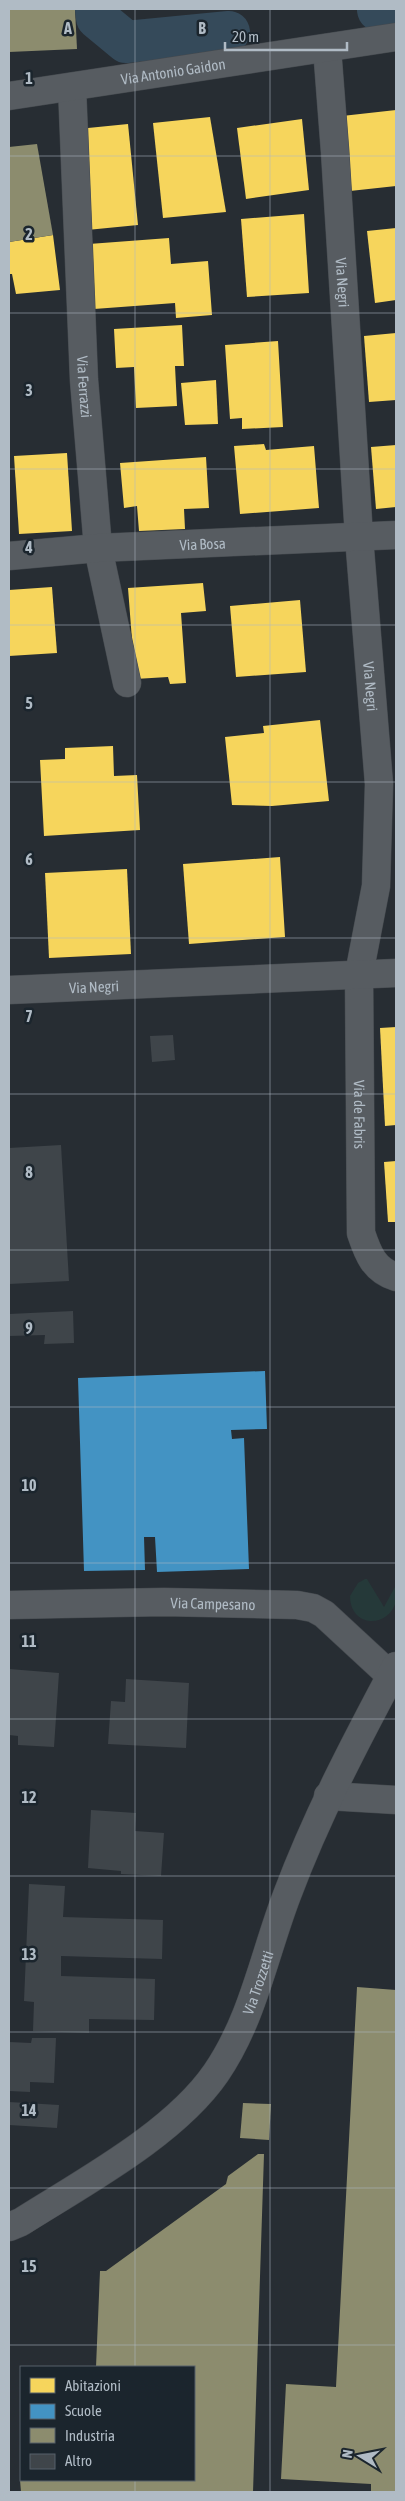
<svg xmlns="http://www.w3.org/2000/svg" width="405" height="2501" font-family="'Asap Condensed',sans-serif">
	<rect width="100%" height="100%" fill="#272d33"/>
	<path fill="#253939" d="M365 1579H367L384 1607 396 1585C396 1590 397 1597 396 1601 389 1629 350 1628 350 1596L358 1583Z"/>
	<g fill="#f6d55c">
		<polygon points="396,110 396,186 350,191 342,116"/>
		<polygon points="210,117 226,212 163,218 153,123"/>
		<polygon points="302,119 309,190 246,199 237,128"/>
		<polygon points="128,124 138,225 87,230 78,129"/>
		<polygon points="304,214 309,293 247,297 241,219"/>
		<polygon points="396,228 396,300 375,303 367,231"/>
		<polygon points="53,235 60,290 16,294 12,274 9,274 9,242"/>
		<polygon points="169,238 171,264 208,261 212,315 176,318 175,303 94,309 89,244"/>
		<polygon points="182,325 184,366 175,366 177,406 136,408 134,367 116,368 114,329"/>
		<polygon points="396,333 396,400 369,402 364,336"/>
		<polygon points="278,341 283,427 242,429 242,418 230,419 225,345"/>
		<polygon points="216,380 218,424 185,425 181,383"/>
		<polygon points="264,444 266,450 314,446 319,508 240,514 234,446"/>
		<polygon points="396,445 396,507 376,509 371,447"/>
		<polygon points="67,453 72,531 19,534 14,456"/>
		<polygon points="206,457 209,508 184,509 185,529 139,531 137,506 124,508 120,463"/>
		<polygon points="203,583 206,611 181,613 186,683 170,684 168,677 135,679 128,588"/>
		<polygon points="52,587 57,653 9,656 9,590"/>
		<polygon points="300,600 306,672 236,677 230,606"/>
		<polygon points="320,720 329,801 272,806 232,805 225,737 264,733 263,726"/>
		<polygon points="113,746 114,776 137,775 140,830 44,836 40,760 65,759 65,748"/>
		<polygon points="280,857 285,937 189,944 183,864"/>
		<polygon points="127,869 131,954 49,958 45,873"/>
		<polygon points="396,1027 396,1125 385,1126 380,1028"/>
		<polygon points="396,1161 396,1222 388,1222 384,1162"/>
	</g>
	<polygon fill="#4393c3" points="265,1371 267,1429 231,1430 232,1439 244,1438 249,1569 157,1572 155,1537 144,1537 145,1570 84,1571 78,1378"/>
	<g fill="#8c8c6e">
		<polygon points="9,9 75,9 77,49 9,52"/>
		<polygon points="37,144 53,235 9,242 9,147"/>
		<polygon points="357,1987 396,1990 396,2492 371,2492 371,2484 281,2479 286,2384 336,2387"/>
		<polygon points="243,2103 271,2104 269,2140 240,2138"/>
		<polygon points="258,2154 264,2154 253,2492 21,2492 20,2480 194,2480 194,2367 96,2367 100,2271 106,2271 226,2184 228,2176"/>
	</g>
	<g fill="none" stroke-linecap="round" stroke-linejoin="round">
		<g stroke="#354a5a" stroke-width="42">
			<polyline points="96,9 97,18 126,42 229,32"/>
			<polyline points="378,10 387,9"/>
		</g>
	</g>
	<g fill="#3f454a">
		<polygon points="173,1035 175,1060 152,1062 150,1036"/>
		<polygon points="61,1145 69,1281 9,1284 9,1148"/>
		<polygon points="73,1311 74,1343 44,1344 45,1335 9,1336 9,1314"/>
		<polygon points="9,1669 59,1673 54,1747 18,1745 18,1736 9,1735"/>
		<polygon points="126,1679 189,1683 186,1748 108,1744 111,1701 125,1702"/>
		<polygon points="91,1810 136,1813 135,1831 164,1833 161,1876 121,1874 121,1871 88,1868"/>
		<polygon points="29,1884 65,1886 63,1917 163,1920 162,1959 61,1956 61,1976 155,1979 154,2020 89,2019 89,2033 33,2031 34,2002 24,2001"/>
		<polygon points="32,2038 56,2038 54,2083 30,2082 30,2092 9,2091 9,2042 31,2043"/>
		<polygon points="9,2102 59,2105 57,2128 9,2125"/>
	</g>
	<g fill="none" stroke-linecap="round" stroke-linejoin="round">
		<g stroke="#44494e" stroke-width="29">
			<g id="minor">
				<path id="s1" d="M327 48 335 152 359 537 379 784 376 886 359 974 361 1233C368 1254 374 1270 396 1277"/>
				<path id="s2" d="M72 87 84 380 98 548 127 683"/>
				<path id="s3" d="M9 96 396 37"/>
				<path id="s4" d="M9 556 98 548 396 535"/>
				<path id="s5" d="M9 990 396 973"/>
				<path id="s6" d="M9 1605 164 1602 297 1605 313 1608 324 1614 391 1676"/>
				<polyline points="328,1796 396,1800"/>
				<path id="s7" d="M9 2227 21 2222C84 2182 174 2134 216 2073 253 2019 264 1955 287 1895 317 1815 356 1741 396 1666"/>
			</g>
		</g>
		<use href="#minor" stroke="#575c61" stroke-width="28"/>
	</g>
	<path fill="none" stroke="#b0bbc5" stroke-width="1" stroke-opacity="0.55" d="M135 9V2367M270 9V2492M9 156H396M9 313H396M9 469H396M9 625H396M9 782H396M9 938H396M9 1094H396M9 1250H396M9 1407H396M9 1563H396M9 1719H396M9 1876H396M9 2032H396M9 2188H396M9 2345H396M135 2480V2492"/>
	<g text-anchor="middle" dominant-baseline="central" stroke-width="5" stroke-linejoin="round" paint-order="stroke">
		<g font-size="15" fill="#b0bbc5" stroke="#1b252d">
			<text stroke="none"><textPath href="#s3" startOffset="166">Via Antonio Gaidon</textPath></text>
			<text stroke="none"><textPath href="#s1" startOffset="235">Via Negri</textPath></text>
			<text stroke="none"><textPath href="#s2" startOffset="300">Via Ferrazzi</textPath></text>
			<text stroke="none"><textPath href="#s4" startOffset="194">Via Bosa</textPath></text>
			<text stroke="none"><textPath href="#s1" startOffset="640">Via Negri</textPath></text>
			<text stroke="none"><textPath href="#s5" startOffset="85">Via Negri</textPath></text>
			<text stroke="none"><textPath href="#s1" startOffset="1070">Via de Fabris</textPath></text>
			<text stroke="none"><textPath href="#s6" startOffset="204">Via Campesano</textPath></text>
			<text stroke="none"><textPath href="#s7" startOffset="360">Via Trozzetti</textPath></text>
		</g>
	</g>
	<g font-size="16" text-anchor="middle" font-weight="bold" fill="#b0bbc5" stroke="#1b252d" stroke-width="5" stroke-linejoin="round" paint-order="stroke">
		<text x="68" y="34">A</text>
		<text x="202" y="34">B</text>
		<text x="29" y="84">1</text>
		<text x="29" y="240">2</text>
		<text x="29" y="396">3</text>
		<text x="29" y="553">4</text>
		<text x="29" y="709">5</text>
		<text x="29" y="865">6</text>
		<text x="29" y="1022">7</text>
		<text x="29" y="1178">8</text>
		<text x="29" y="1334">9</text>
		<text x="29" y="1491">10</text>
		<text x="29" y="1647">11</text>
		<text x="29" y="1803">12</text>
		<text x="29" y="1960">13</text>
		<text x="29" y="2116">14</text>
		<text x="29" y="2272">15</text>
	</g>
	<rect width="405" height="2501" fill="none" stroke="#b0bbc5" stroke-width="20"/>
	<rect x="20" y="2366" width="175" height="115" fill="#1b252d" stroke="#57616a"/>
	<rect x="30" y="2378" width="25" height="15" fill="#f6d55c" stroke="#57616a"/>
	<text x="65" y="2391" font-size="15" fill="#b0bbc5">Abitazioni</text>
	<rect x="30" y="2404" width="25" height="15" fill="#4393c3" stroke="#57616a"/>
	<text x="65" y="2416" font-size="15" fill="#b0bbc5">Scuole</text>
	<rect x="30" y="2428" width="25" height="15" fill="#8c8c6e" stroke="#57616a"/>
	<text x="65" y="2441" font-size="15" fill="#b0bbc5">Industria</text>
	<rect x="30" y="2454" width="25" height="15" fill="#3f454a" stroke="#57616a"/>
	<text x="65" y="2466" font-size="15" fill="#b0bbc5">Altro</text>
	<g transform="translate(360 2456) rotate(280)" stroke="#1b252d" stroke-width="4" paint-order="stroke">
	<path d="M0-4L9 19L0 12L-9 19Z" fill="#b0bbc5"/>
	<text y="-8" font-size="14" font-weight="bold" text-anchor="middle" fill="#b0bbc5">N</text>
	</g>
	<path d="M225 42v8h122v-8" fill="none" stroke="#b0bbc5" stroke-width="2.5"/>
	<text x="232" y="42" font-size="15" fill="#b0bbc5" stroke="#1b252d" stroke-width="4" paint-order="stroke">20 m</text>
</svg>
